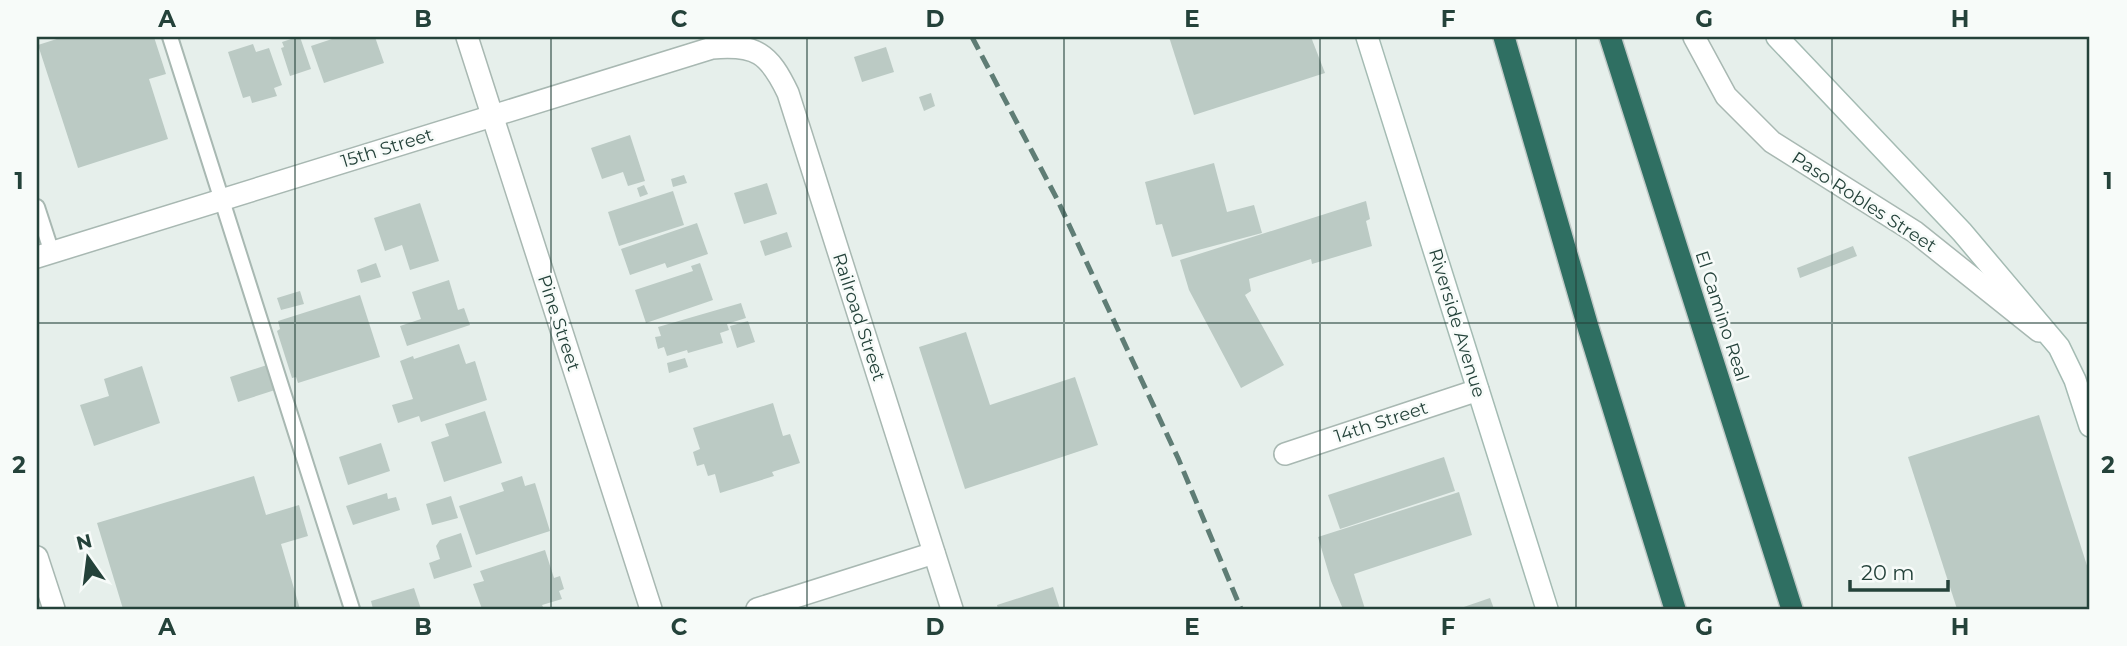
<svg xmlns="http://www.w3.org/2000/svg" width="2127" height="646" font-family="Montserrat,sans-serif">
	<rect width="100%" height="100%" fill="#e6efeb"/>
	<g fill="#bbcac4">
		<polygon points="63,37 154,37 166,74 149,79 168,139 78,168 38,45"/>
		<polygon points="297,37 300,37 311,69 290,76 281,48 284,47 282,42"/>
		<polygon points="338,37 375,37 384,63 324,83 311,46"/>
		<polygon points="1169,37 1311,37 1325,73 1194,115"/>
		<polygon points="253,44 256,52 269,48 282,85 274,88 277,96 252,103 250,96 243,98 228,52"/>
		<polygon points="886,47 894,72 862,82 854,57"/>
		<polygon points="931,93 935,106 924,111 919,97"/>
		<polygon points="630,135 645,181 628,186 623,172 602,179 591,148"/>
		<polygon points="1214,163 1227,212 1254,205 1262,233 1172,257 1162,224 1156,225 1145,182"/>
		<polygon points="684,175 687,183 673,187 671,179"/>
		<polygon points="767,183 777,214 744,224 734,193"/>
		<polygon points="644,185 648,194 640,197 637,188"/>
		<polygon points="673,191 684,225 619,246 608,212"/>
		<polygon points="1366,201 1370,219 1366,221 1372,246 1312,264 1311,259 1249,279 1251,291 1245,295 1284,365 1241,388 1189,290 1180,260"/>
		<polygon points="420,203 439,261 410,270 402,245 385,251 374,218"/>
		<polygon points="697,223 708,254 667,268 665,263 630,275 621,249"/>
		<polygon points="787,232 792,247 765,256 760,241"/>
		<polygon points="1853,246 1857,256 1800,278 1797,268"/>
		<polygon points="376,263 381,277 361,283 357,270"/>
		<polygon points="700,263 713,300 646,323 635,290 693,271 691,266"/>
		<polygon points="449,280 458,310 464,308 470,325 407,346 400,326 421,319 412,292"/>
		<polygon points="300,291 304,304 281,310 277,298"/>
		<polygon points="360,295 380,357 298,383 296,377 292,378 277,331 280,329 278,321"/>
		<polygon points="741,303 746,318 727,324 729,330 720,333 723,343 688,353 687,350 667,356 664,347 658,349 655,337 661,336 658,327"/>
		<polygon points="748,321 755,342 737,348 730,326"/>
		<polygon points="966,332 990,405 1075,377 1098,445 965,489 919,347"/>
		<polygon points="459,344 466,364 475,361 487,400 421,422 419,416 398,423 392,405 413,399 400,361 413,356 414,359"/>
		<polygon points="685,358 688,367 669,373 667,363"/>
		<polygon points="267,365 275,390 238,402 230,377"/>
		<polygon points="142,366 160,423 94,446 80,405 109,396 104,379"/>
		<polygon points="773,403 783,436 790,434 800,463 772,472 774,476 720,493 715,474 708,476 704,464 697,466 693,452 700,449 693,428"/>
		<polygon points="485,411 502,463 444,482 431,442 449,436 445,424"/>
		<polygon points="2039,415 2090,575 2090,609 1957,609 1908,457"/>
		<polygon points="381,443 390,471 348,485 339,457"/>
		<polygon points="1444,457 1455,491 1340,529 1328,495"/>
		<polygon points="254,476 266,515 299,505 308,536 281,544 300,609 123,609 97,523"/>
		<polygon points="522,476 525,486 535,483 550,531 476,555 459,506 504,491 501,483"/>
		<polygon points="1459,492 1472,535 1354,574 1365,609 1343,609 1331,581 1318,537"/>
		<polygon points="387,493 388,499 396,497 400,510 353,525 346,506"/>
		<polygon points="451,496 458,518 432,525 426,504"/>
		<polygon points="461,533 472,567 434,579 429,563 440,559 436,546 440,540"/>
		<polygon points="545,550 554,578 560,576 564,589 559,591 562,599 542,605 544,609 482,609 473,584 484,581 480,571"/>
		<polygon points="1053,587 1060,609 998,609 997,605"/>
		<polygon points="414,588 421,609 373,609 371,601"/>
		<polygon points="1490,598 1494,609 1458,609"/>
	</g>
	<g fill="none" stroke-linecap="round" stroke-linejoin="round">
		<g stroke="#a8b8b2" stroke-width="18">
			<g id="service">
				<polyline points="170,37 352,609"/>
				<polyline points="37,207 52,253"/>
			</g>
		</g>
		<g stroke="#a8b8b2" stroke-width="24">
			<g id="minor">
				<polyline points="1694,37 1726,96 1772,142 1915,232 2039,331"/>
				<path d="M37 257 712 48C756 44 769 53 788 93L952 609"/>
				<polyline points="1285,454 1478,390"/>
				<polyline points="37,557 54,609"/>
				<polyline points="757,609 934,553"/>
			</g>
		</g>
		<g stroke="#a8b8b2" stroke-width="24">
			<polyline id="tertiary" points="467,37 651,609"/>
		</g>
		<g stroke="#a4bbb3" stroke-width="24">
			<g id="secondary">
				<polyline points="1367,37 1547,609"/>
				<polyline points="1777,37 1962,232 2059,347 2075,380 2090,426"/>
			</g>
		</g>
		<g stroke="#c2cac8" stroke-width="24">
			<g id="motorway">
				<polyline points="1504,37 1588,327 1675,609"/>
				<polyline points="1610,37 1792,609"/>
			</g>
		</g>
		<use href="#service" stroke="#fff" stroke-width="14"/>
		<use href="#minor" stroke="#fff" stroke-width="21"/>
		<use href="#tertiary" stroke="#fff" stroke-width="21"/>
		<use href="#secondary" stroke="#fff" stroke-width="21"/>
		<use href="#motorway" stroke="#2f6f62" stroke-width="21"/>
		<polyline stroke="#5f7d75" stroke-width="5" stroke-dasharray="14 7" stroke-linecap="butt" points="972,37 1057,199 1178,458 1241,609"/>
	</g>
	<path fill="none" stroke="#24423a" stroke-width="2" stroke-opacity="0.55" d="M295 37V609M551 37V609M807 37V609M1064 37V609M1320 37V609M1576 37V609M1832 37V609M37 323H2090"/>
	<g text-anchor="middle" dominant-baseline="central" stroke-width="5" stroke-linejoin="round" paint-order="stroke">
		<g font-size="18" fill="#24423a" stroke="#f7fbf9">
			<text transform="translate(387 148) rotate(-17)">15th Street</text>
			<text transform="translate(1864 202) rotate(33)">Paso Robles Street</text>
			<text transform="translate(1722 316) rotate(72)">El Camino Real</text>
			<text transform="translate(859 317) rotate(72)">Railroad Street</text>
			<text transform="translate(559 323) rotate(72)">Pine Street</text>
			<text transform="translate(1457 323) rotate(73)">Riverside Avenue</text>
			<text transform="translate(1381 422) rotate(-18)">14th Street</text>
		</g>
	</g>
	<rect width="2127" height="646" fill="none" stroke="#f7fbf9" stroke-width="77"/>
	<g transform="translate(88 558) rotate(346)" stroke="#f7fbf9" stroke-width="5" paint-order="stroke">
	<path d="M0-5L12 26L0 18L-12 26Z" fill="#24423a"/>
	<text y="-10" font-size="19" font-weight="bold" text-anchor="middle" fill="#24423a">N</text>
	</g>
	<path d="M1850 580v10h98v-10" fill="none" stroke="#24423a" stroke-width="3.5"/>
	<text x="1861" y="580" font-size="21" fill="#24423a" stroke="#f7fbf9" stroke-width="5" paint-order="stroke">20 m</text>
	<rect x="38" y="38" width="2050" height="570" fill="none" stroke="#24423a" stroke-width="2.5"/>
	<g font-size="23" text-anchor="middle" font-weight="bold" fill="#24423a">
		<text x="167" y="27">A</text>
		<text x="423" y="27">B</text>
		<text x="679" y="27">C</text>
		<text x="935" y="27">D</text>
		<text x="1192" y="27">E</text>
		<text x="1448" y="27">F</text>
		<text x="1704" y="27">G</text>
		<text x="1960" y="27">H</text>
		<text x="19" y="189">1</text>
		<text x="2108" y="189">1</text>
		<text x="19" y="473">2</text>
		<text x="2108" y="473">2</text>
		<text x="167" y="635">A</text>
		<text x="423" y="635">B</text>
		<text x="679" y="635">C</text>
		<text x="935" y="635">D</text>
		<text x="1192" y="635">E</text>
		<text x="1448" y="635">F</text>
		<text x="1704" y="635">G</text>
		<text x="1960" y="635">H</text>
	</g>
</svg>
